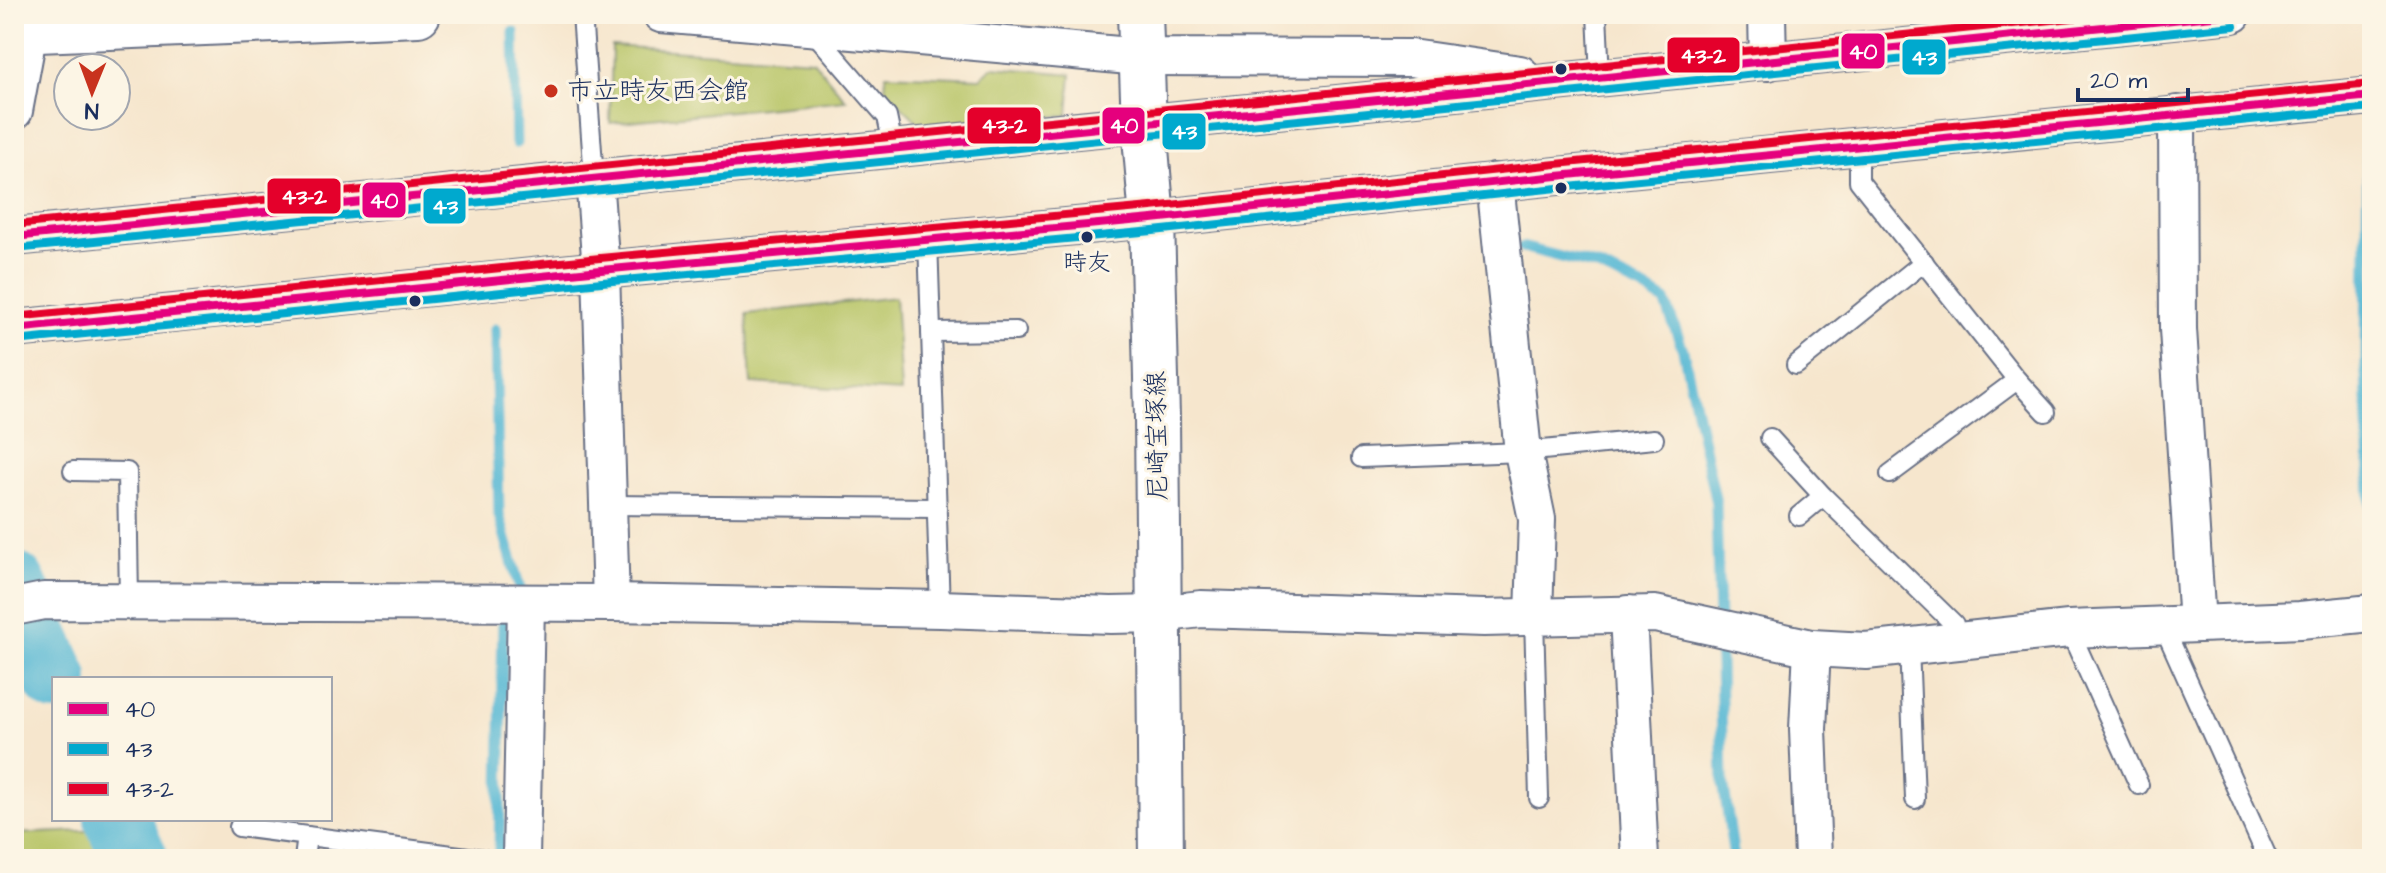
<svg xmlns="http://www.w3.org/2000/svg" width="2386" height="873" font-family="'Architects Daughter','Klee One',sans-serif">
	<rect width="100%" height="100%" fill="#fcf5e5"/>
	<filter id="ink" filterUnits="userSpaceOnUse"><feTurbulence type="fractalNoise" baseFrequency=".0125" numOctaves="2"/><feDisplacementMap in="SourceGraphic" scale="16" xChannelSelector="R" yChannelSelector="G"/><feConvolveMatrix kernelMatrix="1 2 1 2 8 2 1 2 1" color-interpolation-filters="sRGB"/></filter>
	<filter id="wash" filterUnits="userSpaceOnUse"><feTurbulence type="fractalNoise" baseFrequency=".006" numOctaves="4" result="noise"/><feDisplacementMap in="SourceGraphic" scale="32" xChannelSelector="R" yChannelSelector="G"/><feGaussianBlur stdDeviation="1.8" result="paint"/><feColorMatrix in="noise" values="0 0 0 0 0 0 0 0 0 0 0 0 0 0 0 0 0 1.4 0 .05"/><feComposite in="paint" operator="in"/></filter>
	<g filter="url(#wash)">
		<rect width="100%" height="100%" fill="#f6e6cd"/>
		<g fill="#b8c567" stroke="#6a7a62" stroke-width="2">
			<polygon points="612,46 813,60 846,100 610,123"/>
			<polygon points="993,67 1071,74 1068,115 926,130 885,90 886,74 980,78"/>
			<polygon points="895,297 901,392 751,383 747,314"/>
			<polygon points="107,830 120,859 14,859 14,834"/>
		</g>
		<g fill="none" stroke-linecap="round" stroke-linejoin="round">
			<g stroke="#55b7d4" stroke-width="11">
				<polyline points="514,32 516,143"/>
				<polyline points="2368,135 2366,370 2372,520"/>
				<polyline points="1522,247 1596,266 1642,287 1665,301 1683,350 1716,503 1723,781 1734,859"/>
				<polyline points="495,329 499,515 520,589"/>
				<polyline points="499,859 503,621"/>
			</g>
			<g stroke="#55b7d4" stroke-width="66">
				<polyline points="14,585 56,679"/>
				<polyline points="117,819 135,859"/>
			</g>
		</g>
	</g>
	<g filter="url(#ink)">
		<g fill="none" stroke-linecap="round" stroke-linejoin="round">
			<g stroke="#686f85" stroke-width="22">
				<g id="service">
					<polyline points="582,14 594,178"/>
					<polyline points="1597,14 1600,77"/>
					<polyline points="812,30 887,117 894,150"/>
					<polyline points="1859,146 1859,181 2017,380 2046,412"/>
					<polyline points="928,239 940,609"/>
					<polyline points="931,332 1016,331"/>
					<polyline points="1796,365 1924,262"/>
					<polyline points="1770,438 1823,496 1954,624 1956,642"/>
					<polyline points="1361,458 1523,452 1654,439"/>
					<polyline points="73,471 127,472 129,601"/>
					<polyline points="1890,474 2017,380"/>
					<polyline points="608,505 937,508"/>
					<polyline points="1799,516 1823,496"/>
					<polyline points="1534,617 1539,798"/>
					<polyline points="2163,625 2268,859"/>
					<polyline points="2069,629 2139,785"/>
					<polyline points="1909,646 1915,799"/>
					<polyline points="239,827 483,859"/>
					<polyline points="304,859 307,836"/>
				</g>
			</g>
			<g stroke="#686f85" stroke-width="40">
				<g id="minor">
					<polyline points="661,14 1141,57 1411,58 1520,74"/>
					<polyline points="1767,14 1768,62"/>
					<polyline points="14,111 32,14"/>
					<polyline points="2177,114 2178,329 2197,624"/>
					<polyline points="594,178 601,270 611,603"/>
					<polyline points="1495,182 1523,452 1537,519 1534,617"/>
					<polyline points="14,237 2233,14"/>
					<polyline points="14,329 601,270 1152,219 1557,176 2372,96"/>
					<polyline points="14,607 44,601 611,603 940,609 1111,615 1158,614 1201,609 1484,618 1655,614 1812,648 1866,651 2069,629 2300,620 2372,613"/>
					<polyline points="1628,614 1640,859"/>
					<polyline points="1812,648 1808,729 1813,859"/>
					<polyline points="521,859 526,603"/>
				</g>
			</g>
			<g stroke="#686f85" stroke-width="48">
				<polyline id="tertiary" points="14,31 418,14"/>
			</g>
			<g stroke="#686f85" stroke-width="48">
				<polyline id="primary" points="1140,14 1144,125 1152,219 1157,418 1161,859"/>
			</g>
			<use href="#service" stroke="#fff" stroke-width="18"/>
			<use href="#minor" stroke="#fff" stroke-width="36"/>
			<use href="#tertiary" stroke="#fff" stroke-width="44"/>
			<use href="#primary" stroke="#fff" stroke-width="44"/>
			<g stroke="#fcf5e5" stroke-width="14">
				<g id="bus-1">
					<polyline points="14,237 2233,14"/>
					<polyline points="14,329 601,270 1152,219 1557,176 2372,96"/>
				</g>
			</g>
			<g stroke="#fcf5e5" stroke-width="14">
				<g id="bus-2">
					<polyline points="15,249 2234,26"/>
					<polyline points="15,341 602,282 1153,231 1558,188 2372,108"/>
				</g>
			</g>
			<g stroke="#fcf5e5" stroke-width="14">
				<g id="bus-3">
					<polyline points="14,225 2113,14"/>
					<polyline points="14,317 600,258 1151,207 1556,164 2371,84"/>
				</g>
			</g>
			<use href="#bus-1" stroke="#e5007d" stroke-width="8"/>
			<use href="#bus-2" stroke="#00a9ce" stroke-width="8"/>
			<use href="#bus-3" stroke="#e4002b" stroke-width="8"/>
		</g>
	</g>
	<g fill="#1b2f5e" stroke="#fcf5e5" stroke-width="3">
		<circle cx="1561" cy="69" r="7"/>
		<circle cx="1561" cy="188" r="7"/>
		<circle cx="1087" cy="237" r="7"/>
		<circle cx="415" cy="301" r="7"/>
	</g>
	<circle fill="#c8321e" stroke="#fcf5e5" stroke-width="3" cx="551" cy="91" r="8"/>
	<g text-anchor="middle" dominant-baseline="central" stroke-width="6" stroke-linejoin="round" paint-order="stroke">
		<g font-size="24" fill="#1b2f5e" stroke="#fcf5e5">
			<text x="1087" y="263">時友</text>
		</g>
		<g font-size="26" fill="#1b2f5e" stroke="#fcf5e5" text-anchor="start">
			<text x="567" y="91">市立時友西会館</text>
		</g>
		<g font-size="26" fill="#1b2f5e" stroke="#fcf5e5">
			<text transform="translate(1157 436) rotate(-91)">尼崎宝塚線</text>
		</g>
	</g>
	<g stroke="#fcf5e5" stroke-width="3">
		<rect x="1840" y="32" width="46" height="38" rx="8" fill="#e5007d"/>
		<rect x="1666" y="36" width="75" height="38" rx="8" fill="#e4002b"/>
		<rect x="1901" y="38" width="46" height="38" rx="8" fill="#00a9ce"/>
		<rect x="1101" y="106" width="45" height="39" rx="8" fill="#e5007d"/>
		<rect x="966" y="106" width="76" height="39" rx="8" fill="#e4002b"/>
		<rect x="1161" y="112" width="46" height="39" rx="8" fill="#00a9ce"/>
		<rect x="266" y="177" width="76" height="38" rx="8" fill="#e4002b"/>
		<rect x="361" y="181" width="46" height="38" rx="8" fill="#e5007d"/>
		<rect x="422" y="187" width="45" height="38" rx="8" fill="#00a9ce"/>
	</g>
	<g font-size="22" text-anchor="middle" font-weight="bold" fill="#fff">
		<text x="1863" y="59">40</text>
		<text x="1703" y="63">43-2</text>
		<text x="1924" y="65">43</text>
		<text x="1124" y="133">40</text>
		<text x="1004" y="133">43-2</text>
		<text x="1184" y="139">43</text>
		<text x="304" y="204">43-2</text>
		<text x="384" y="208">40</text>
		<text x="445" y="214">43</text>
	</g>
	<rect width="2386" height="873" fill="none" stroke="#fcf5e5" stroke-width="48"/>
	<rect x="52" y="677" width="280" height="144" fill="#fcf5e5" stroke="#a2a6af" stroke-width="2"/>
	<rect x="68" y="703" width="40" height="12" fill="#e5007d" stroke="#a2a6af" stroke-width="2"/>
	<text x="124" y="717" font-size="24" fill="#1b2f5e">40</text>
	<rect x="68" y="743" width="40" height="12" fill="#00a9ce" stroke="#a2a6af" stroke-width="2"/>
	<text x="124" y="757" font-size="24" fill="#1b2f5e">43</text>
	<rect x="68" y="783" width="40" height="12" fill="#e4002b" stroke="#a2a6af" stroke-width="2"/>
	<text x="124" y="797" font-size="24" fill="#1b2f5e">43-2</text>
	<g transform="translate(92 92) rotate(181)"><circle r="38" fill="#fcf5e5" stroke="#a2a6af" stroke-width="2"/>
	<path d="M0-6L14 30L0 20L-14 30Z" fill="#c8321e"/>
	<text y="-12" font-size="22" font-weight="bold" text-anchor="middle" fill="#1b2f5e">N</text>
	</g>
	<path d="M2078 88v12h110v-12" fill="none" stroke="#1b2f5e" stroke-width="4"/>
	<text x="2090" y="88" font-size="24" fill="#1b2f5e" stroke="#fcf5e5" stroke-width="6" paint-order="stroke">20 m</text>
</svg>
